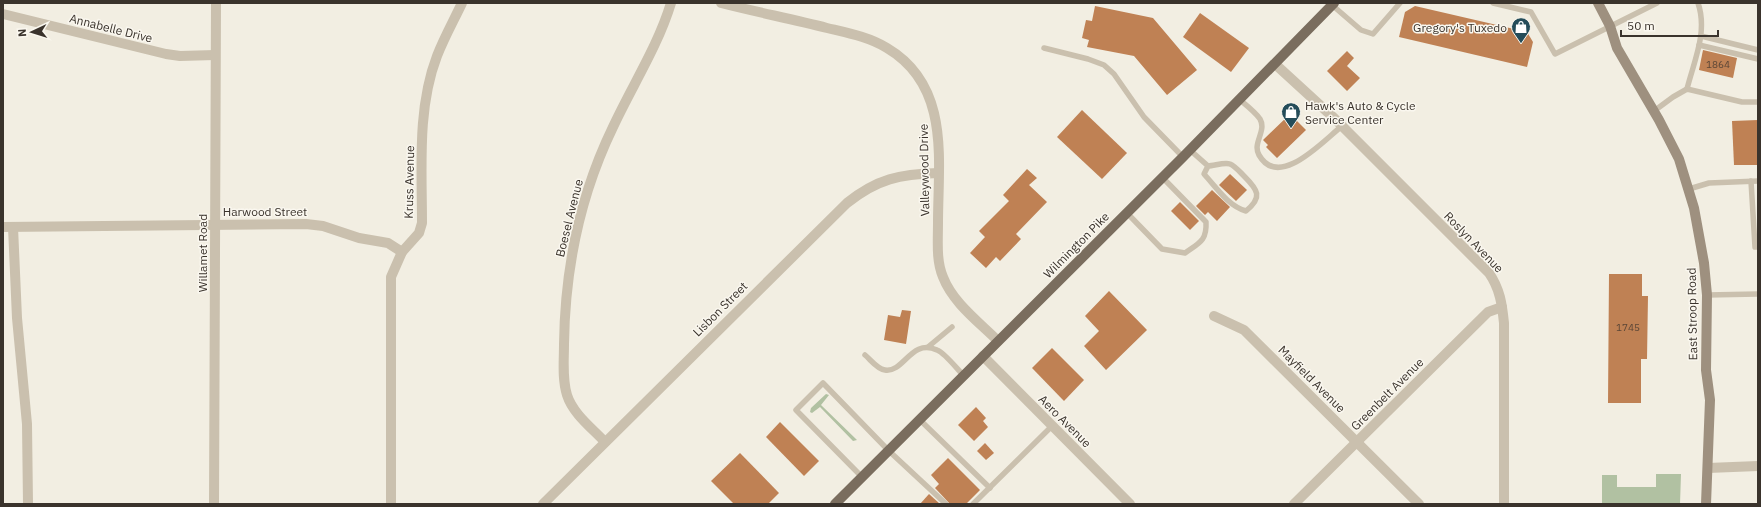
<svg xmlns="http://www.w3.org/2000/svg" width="1761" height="507" font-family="'IBM Plex Sans',sans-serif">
	<rect width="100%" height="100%" fill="#f2eee2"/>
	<g fill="#b1c1a2">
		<polygon points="826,394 829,395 821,405 857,440 853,441 820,407 812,413 810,412 811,408"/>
		<polygon points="1656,474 1681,474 1680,504 1602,504 1602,475 1617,475 1617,487 1656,487"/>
	</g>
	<g fill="#bf8154">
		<polygon points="1095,6 1153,18 1197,70 1167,95 1134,56 1087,47 1089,40 1082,38 1086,20 1092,21"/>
		<polygon points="1415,6 1527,32 1533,42 1527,67 1399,37 1405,12"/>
		<polygon points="1200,13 1249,48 1231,72 1183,37"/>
		<polygon points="1703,50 1737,58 1733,78 1699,70"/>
		<polygon points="1347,51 1354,58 1347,66 1360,78 1347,91 1327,71"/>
		<polygon points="1082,110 1127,153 1102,179 1057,137"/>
		<polygon points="1290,114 1306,130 1277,158 1266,147 1268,145 1263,140"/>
		<polygon points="1758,120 1758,165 1734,165 1732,121"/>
		<polygon points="1027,169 1037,178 1029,185 1047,202 1016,234 1021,239 1000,261 996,257 986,268 970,253 985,237 979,231 1009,201 1003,195"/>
		<polygon points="1230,174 1247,190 1236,201 1219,185"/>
		<polygon points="1212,190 1230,207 1217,221 1208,212 1205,215 1196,206"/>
		<polygon points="1180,202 1199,221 1190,230 1171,211"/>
		<polygon points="1609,274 1642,274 1642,296 1648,296 1647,359 1641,359 1641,403 1608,403"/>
		<polygon points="1109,291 1147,330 1106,370 1084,346 1099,331 1085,316"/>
		<polygon points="902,310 911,311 906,344 884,340 888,315 900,317"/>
		<polygon points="1052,348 1084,380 1064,401 1032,368"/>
		<polygon points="976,407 986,418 983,421 988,427 974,441 958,425"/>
		<polygon points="780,422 819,461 804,476 766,437"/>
		<polygon points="985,443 994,453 986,460 977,451"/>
		<polygon points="740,453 779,493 768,504 734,504 711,481"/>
		<polygon points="948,458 980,490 966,504 950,504 935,488 939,484 931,475"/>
		<polygon points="929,494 940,504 920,504"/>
	</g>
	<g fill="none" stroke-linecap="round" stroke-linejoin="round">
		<g stroke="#cac0ae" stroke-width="5.5">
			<polyline points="1493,3 1531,12 1555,54 1657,3"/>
			<polyline points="1332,5 1361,30 1373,34 1400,3"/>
			<polyline points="1701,36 1758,50"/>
			<polyline points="1699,45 1758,59"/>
			<polyline points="1044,48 1088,59 1104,65 1114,74 1144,117 1183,157"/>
			<path d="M1687 89C1694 61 1708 32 1698 3"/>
			<path d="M1240 100C1246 105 1255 112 1260 119 1267 131 1252 143 1259 155 1279 190 1323 141 1342 126"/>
			<polyline points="1654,111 1673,97 1687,89 1742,102 1758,102"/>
			<path d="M1190 150 1208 166C1214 166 1224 162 1230 164 1235 166 1240 172 1244 176 1258 190 1263 197 1246 211 1228 206 1216 187 1204 174L1208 166"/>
			<polyline points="1751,181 1755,247 1758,247"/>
			<polyline points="1689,189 1709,183 1758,181"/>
			<path d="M1127 213 1162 249 1185 253C1199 243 1207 241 1206 222L1163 178"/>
			<polyline points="1707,295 1758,294"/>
			<polyline points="928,347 952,327"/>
			<path d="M865 355C871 360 877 369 885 370 904 373 911 338 937 350 945 353 957 369 964 376"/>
			<polyline points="920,420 990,488"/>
			<polyline points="862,477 796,410 823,383 889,451 946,504"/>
			<polyline points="973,504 1052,426"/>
		</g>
		<g stroke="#cac0ae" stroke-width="10">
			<path d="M721 3C756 12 792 19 827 28 848 33 869 37 887 48 951 86 938 160 938 223 938 241 936 261 943 277 953 303 979 322 998 341"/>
			<polyline points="3,14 166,54 180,56 215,55"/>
			<path d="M1275 64 1334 118 1489 273C1500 289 1502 304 1504 323V504"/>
			<polyline points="3,227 306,224 323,226 359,238 388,243 402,252"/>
			<polyline points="13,227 17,318 27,424 28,504"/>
			<polyline points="1214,316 1244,330 1419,504"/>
			<polyline points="983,356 1130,504"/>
			<path d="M605 442C592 428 573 414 567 395 562 379 564 361 564 344 565 269 580 195 613 127 632 86 658 46 671 3"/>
			<polyline points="214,504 216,3"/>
			<path d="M391 504V277L402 252 419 233 422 223C422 168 417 108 437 56 444 38 454 20 462 3"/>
			<path d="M543 504 847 203C877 179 900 174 938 173"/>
			<polyline points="1294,504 1488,312 1502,307"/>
		</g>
		<polyline stroke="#cac0ae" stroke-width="10" points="1708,468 1758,466"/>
		<polyline stroke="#9e907f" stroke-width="10" points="1598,3 1610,26 1617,48 1659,120 1679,159 1694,208 1704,263 1707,295 1706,370 1710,400 1706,504"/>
		<polyline stroke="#7a6d5e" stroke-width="10" points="835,504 1183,157 1334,3"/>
	</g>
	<defs>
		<g id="shop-pin" transform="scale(1)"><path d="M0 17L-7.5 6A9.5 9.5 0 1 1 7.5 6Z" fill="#244c59" stroke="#faf7ef"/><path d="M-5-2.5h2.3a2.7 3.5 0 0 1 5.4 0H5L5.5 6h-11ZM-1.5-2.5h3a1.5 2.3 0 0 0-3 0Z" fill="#fff"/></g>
	</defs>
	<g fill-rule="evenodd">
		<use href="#shop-pin" x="1521" y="27"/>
		<use href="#shop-pin" x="1291" y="112"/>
	</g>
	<g text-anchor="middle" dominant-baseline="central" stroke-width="3" stroke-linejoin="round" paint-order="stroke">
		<g font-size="10" fill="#5b4636">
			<text x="1718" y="64">1864</text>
			<text x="1628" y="327">1745</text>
		</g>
		<g font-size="12" fill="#3a332c" stroke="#faf7ef" text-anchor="end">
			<text x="1507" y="27">Gregory's Tuxedo</text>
			<text x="1305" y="105" text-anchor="start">Hawk's Auto &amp; Cycle<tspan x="1305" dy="14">Service Center</tspan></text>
		</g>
		<g font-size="12" fill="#3a332c" stroke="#faf7ef">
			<text transform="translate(111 28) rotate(14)">Annabelle Drive</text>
			<text transform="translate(924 170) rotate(-91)">Valleywood Drive</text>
			<text transform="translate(409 182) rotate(-89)">Kruss Avenue</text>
			<text x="265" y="211">Harwood Street</text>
			<text transform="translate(569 218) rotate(-76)">Boesel Avenue</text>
			<text transform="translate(1474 242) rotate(46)">Roslyn Avenue</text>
			<text transform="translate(1076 245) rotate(-45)">Wilmington Pike</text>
			<text transform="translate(202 253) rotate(-90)">Willamet Road</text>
			<text transform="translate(720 309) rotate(-45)">Lisbon Street</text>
			<text transform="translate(1692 314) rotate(-91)">East Stroop Road</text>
			<text transform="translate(1312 379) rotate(45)">Mayfield Avenue</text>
			<text transform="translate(1387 394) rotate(-45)">Greenbelt Avenue</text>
			<text transform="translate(1065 421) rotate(45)">Aero Avenue</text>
		</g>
	</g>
	<rect width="1761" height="507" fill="none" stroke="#3a332c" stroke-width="8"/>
	<g transform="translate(32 32) rotate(266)" stroke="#faf7ef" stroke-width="3" paint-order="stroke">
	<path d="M0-3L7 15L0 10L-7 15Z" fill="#3a332c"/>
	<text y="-6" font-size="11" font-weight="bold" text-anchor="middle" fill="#3a332c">N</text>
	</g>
	<path d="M1621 30v6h97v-6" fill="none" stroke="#3a332c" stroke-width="2"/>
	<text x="1627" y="30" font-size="12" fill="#3a332c" stroke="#faf7ef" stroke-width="3" paint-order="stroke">50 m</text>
</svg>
